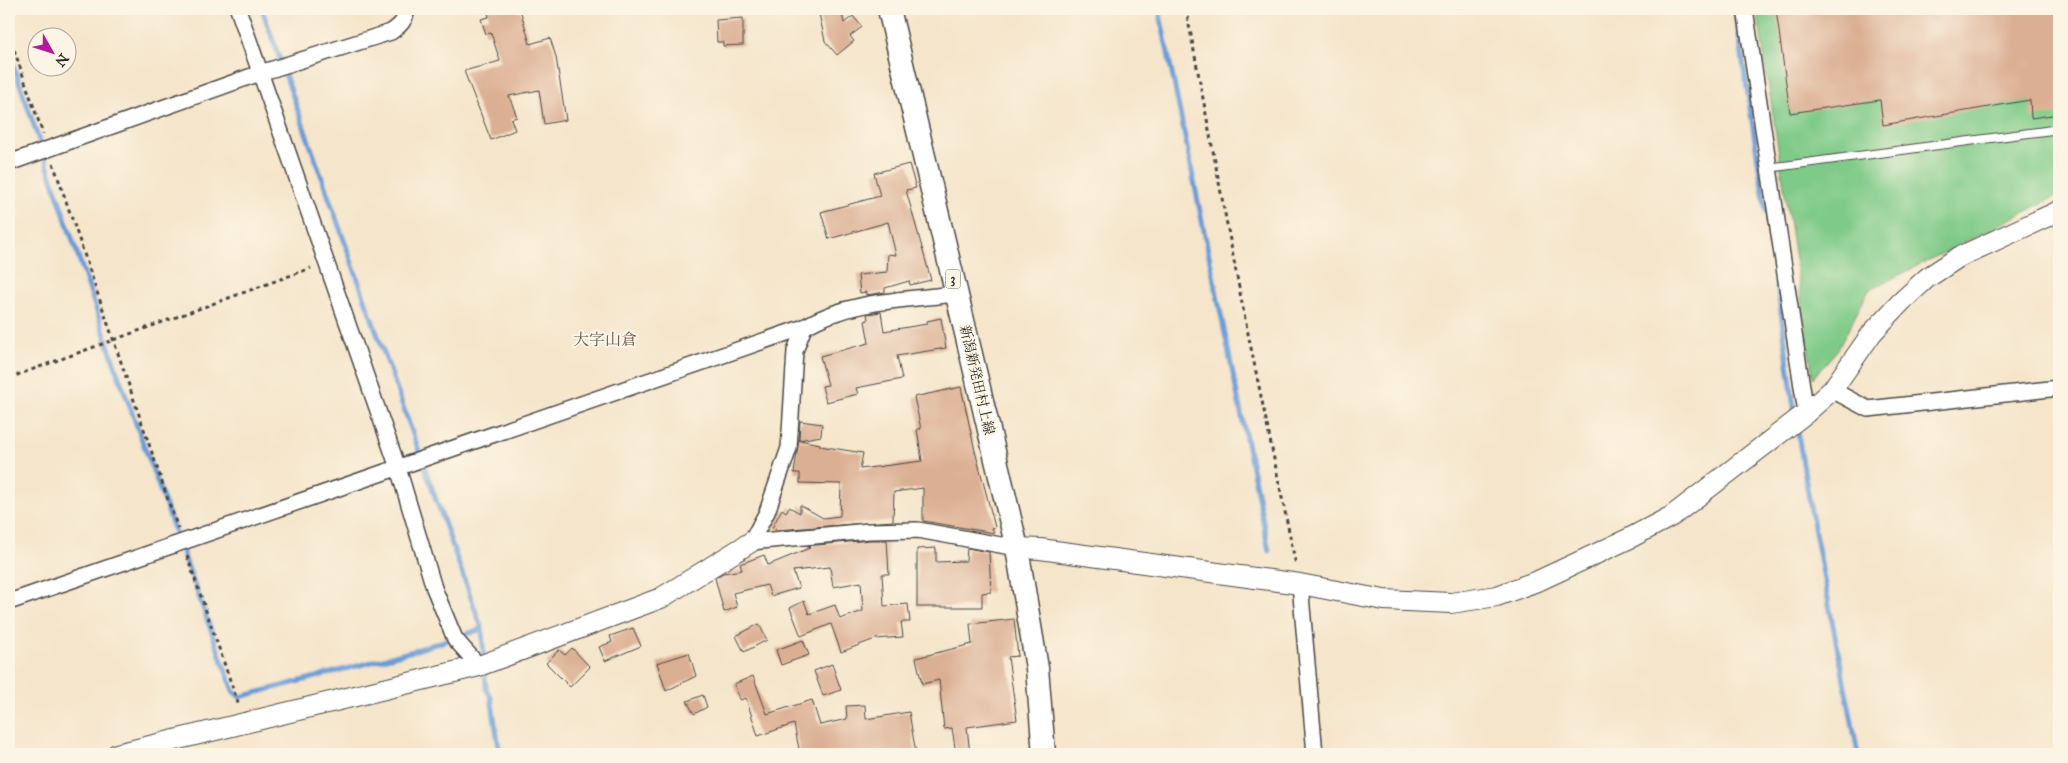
<svg xmlns="http://www.w3.org/2000/svg" width="2068" height="763" font-family="'IM FELL Great Primer','Noto Serif JP',serif">
	<rect width="100%" height="100%" fill="#fcf5e5"/>
	<filter id="ink" filterUnits="userSpaceOnUse"><feTurbulence type="fractalNoise" baseFrequency=".02" numOctaves="2"/><feDisplacementMap in="SourceGraphic" scale="10" xChannelSelector="R" yChannelSelector="G"/><feConvolveMatrix kernelMatrix="1 2 1 2 8 2 1 2 1" color-interpolation-filters="sRGB"/></filter>
	<filter id="wash" filterUnits="userSpaceOnUse"><feTurbulence type="fractalNoise" baseFrequency=".0096" numOctaves="4" result="noise"/><feDisplacementMap in="SourceGraphic" scale="20" xChannelSelector="R" yChannelSelector="G"/><feGaussianBlur stdDeviation="1.12" result="paint"/><feColorMatrix in="noise" values="0 0 0 0 0 0 0 0 0 0 0 0 0 0 0 0 0 1.4 0 .05"/><feComposite in="paint" operator="in"/></filter>
	<g filter="url(#wash)">
		<rect width="100%" height="100%" fill="#f5e5ca"/>
		<polygon fill="#7fca88" stroke="#557a5a" points="1757,9 2059,9 2059,195 1869,290 1838,349 1813,378"/>
		<g fill="none" stroke-linecap="round" stroke-linejoin="round">
			<g stroke="#6b9cd5" stroke-width="5">
				<polyline points="262,9 482,629 484,658"/>
				<polyline points="1159,9 1269,551"/>
				<polyline points="1735,9 1765,206 1772,228 1770,233 1795,415"/>
				<polyline points="9,52 118,374 233,691 240,697 413,651 482,629"/>
				<path d="M1797 426C1813 536 1838 644 1858 754"/>
				<polyline points="485,669 486,689 491,697 500,754"/>
			</g>
		</g>
		<g id="blocks">
			<g fill="#dbaf93">
				<polygon points="487,9 520,9 530,44 550,38 556,57 566,120 544,124 539,90 509,96 517,117 511,119 515,130 491,140 464,71 500,61 491,33 486,34 481,19 489,17"/>
				<polygon points="818,9 841,9 844,23 853,16 862,27 850,36 854,41 837,55 825,41"/>
				<polygon points="1776,9 2059,9 2059,114 2031,118 2030,100 1883,125 1880,100 1790,113"/>
				<polygon points="743,18 743,45 723,46 723,42 717,42 716,20"/>
				<polygon points="909,164 916,188 906,190 931,280 910,285 909,281 885,288 885,292 866,295 866,292 860,293 858,275 887,272 888,254 896,255 888,222 829,239 821,212 880,196 874,173"/>
				<polygon points="881,312 884,331 927,324 927,321 941,318 946,348 897,356 902,379 856,388 858,394 826,402 822,386 828,385 820,356 869,343 865,321 868,320 867,314"/>
				<polygon points="961,387 975,451 995,527 992,528 994,533 923,521 923,488 894,492 893,521 777,530 772,528 782,509 786,512 789,507 800,513 800,505 823,518 840,516 841,484 800,483 800,473 794,473 799,440 820,444 820,446 863,453 860,469 922,461 917,429 921,429 914,397"/>
				<polygon points="800,421 822,424 821,436 799,440"/>
				<polygon points="870,540 887,540 889,574 882,574 884,606 908,604 910,622 901,622 903,637 875,639 841,652 831,624 801,636 790,608 804,601 809,614 835,605 840,619 863,611 861,582 833,587 830,567 793,571 799,588 771,596 767,585 733,593 737,607 724,612 715,578 723,573 742,570 740,564 764,555 768,565 810,548 806,546"/>
				<polygon points="936,548 936,562 966,561 967,548 989,552 991,592 982,593 982,607 917,607 917,549"/>
				<polygon points="1014,619 1018,656 1008,657 1017,720 967,727 970,754 956,754 952,728 944,729 939,680 922,684 916,658 972,644 970,624"/>
				<polygon points="759,624 767,640 744,652 736,636"/>
				<polygon points="633,628 641,646 605,661 599,647 612,642 610,636"/>
				<polygon points="803,640 809,655 781,665 776,650"/>
				<polygon points="572,648 590,667 570,687 546,663 559,650 565,655"/>
				<polygon points="689,653 696,676 666,691 657,663"/>
				<polygon points="832,664 841,690 823,696 814,671"/>
				<polygon points="753,676 767,714 812,700 820,725 847,719 846,706 865,705 866,719 909,712 916,754 800,754 794,724 758,736 746,698 740,700 734,684"/>
				<polygon points="703,695 707,707 694,714 687,701"/>
			</g>
		</g>
	</g>
	<g filter="url(#ink)">
		<use href="#blocks" fill-opacity="0" stroke="#494743" stroke-width="1"/>
		<g fill="none" stroke-linecap="round" stroke-linejoin="round">
			<g stroke="#494743" stroke-width="10">
				<polyline id="lane" points="1768,168 2059,129"/>
			</g>
			<g stroke="#494743" stroke-width="18">
				<g id="street">
					<polyline points="238,9 398,468 434,588 455,639 479,666"/>
					<polyline points="1745,9 1806,413"/>
					<path d="M9 163 260 73 391 32C401 25 405 21 407 9"/>
					<polyline points="1832,390 1868,409 2059,388"/>
					<polyline points="751,542 869,531 918,530 1017,548"/>
					<polyline points="751,542 767,512 789,448 795,351 804,327"/>
					<polyline points="1300,584 1315,754"/>
					<path d="M9 602 804 327C849 300 906 300 956 294"/>
				</g>
			</g>
			<g stroke="#494743" stroke-width="22">
				<g id="secondary">
					<polyline points="1017,548 1040,549 1300,584 1384,600 1451,603 1497,596 1540,580 1628,539 1672,516 1806,413 1832,390 1872,333 1901,302 1927,278 1959,257 2059,211"/>
					<polyline points="117,754 479,666 661,598 751,542"/>
				</g>
			</g>
			<g stroke="#494743" stroke-width="25">
				<polyline id="primary" points="889,9 1017,548 1037,668 1044,754"/>
			</g>
			<g stroke="#494743" stroke-width="3" stroke-dasharray="4 4" stroke-linecap="butt">
				<polyline points="1186,9 1245,319 1296,565"/>
				<polyline points="9,35 43,134"/>
				<polyline points="53,163 178,529"/>
				<polyline points="9,378 311,268"/>
				<polyline points="187,556 239,706"/>
			</g>
			<use href="#lane" stroke="#fff" stroke-width="8"/>
			<use href="#street" stroke="#fff" stroke-width="15"/>
			<use href="#secondary" stroke="#fff" stroke-width="20"/>
			<use href="#primary" stroke="#fff" stroke-width="22"/>
		</g>
	</g>
	<g text-anchor="middle" dominant-baseline="central" stroke-width="4" stroke-linejoin="round" paint-order="stroke">
		<rect fill="#fcf5e5" stroke="#6a6863" stroke-width="1" x="945.5" y="269.5" width="15" height="19" rx="4"/>
		<g font-size="12" font-weight="bold" fill="#2b2b2b">
			<text x="953" y="279">3</text>
		</g>
		<g font-size="14" fill="#2b2b2b" stroke="#fcf5e5">
			<text transform="translate(977 380) rotate(77)">新潟新発田村上線</text>
		</g>
		<g font-size="16" fill="#69594f" stroke="#fcf5e5">
			<text x="605" y="339">大字山倉</text>
		</g>
	</g>
	<rect width="2068" height="763" fill="none" stroke="#fcf5e5" stroke-width="30"/>
	<g transform="translate(52 52) rotate(129)"><circle r="24" fill="#fcf5e5" stroke="#a8a49b"/>
	<path d="M0-4L9 19L0 12L-9 19Z" fill="#b5179e"/>
	<text y="-8" font-size="14" font-weight="bold" text-anchor="middle" fill="#2b2b2b">N</text>
	</g>
</svg>
